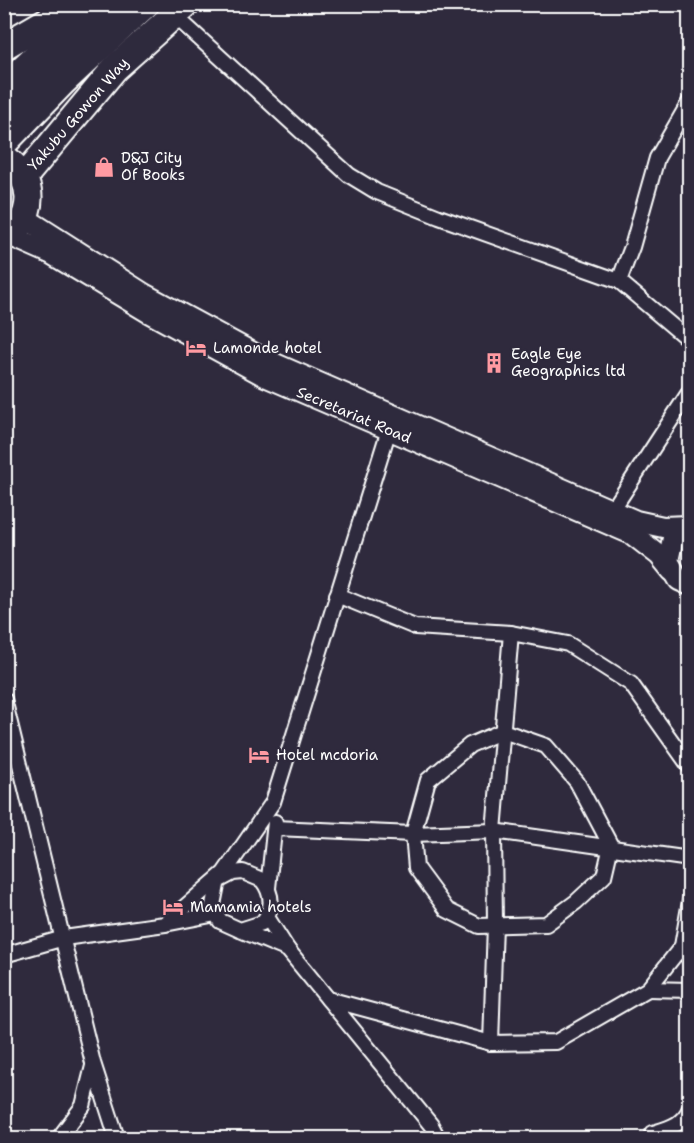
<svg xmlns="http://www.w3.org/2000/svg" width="694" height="1143" font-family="'Shantell Sans',sans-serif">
	<rect width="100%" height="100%" fill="#2f2a3d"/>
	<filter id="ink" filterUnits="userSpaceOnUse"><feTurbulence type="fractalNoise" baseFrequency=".0167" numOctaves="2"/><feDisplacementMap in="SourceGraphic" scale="12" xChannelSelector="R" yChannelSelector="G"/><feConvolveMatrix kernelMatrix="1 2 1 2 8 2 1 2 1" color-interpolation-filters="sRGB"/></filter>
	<g filter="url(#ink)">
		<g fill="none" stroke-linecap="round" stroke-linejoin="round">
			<g stroke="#fff" stroke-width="18">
				<g id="street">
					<polyline points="174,15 349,175 377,192 439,217 619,281 690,341"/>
					<polyline points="619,281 632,247 657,158 690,101"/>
					<polyline points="613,509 690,391"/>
					<polyline points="337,595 415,627 511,633 568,644 631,684 690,767"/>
					<polyline points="4,699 93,1063 117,1138"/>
					<polygon points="503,731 546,746 577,782 611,846 604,876 576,902 546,924 479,926 447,910 416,868 413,834 428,780 470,745"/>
					<polyline points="275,828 413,834 494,831 690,859"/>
					<path d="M243 872 262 880C273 894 274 909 262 923L240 930 220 921 213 905 217 885 216 882 233 873Z"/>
					<polyline points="268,888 275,822"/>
					<polyline points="267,917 288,950"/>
					<polyline points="165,924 224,873 273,802 391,423"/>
					<polyline points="240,930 288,950 431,1125 438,1138"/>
					<polyline points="682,946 690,960"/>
					<polyline points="4,955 64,938 165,924 216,914"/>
					<polyline points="648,989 690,990"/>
					<polyline points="328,999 491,1043 556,1042 648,989 682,946 690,901"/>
					<polyline points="491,1043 495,924 494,831 511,633"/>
					<path d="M653 1133C669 1128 683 1125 690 1108"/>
					<polyline points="59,1138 83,1106 93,1066"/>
				</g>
			</g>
			<g stroke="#fff" stroke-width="24">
				<g id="secondary">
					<polyline points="25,218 144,294 266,360 636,521 663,527 688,526"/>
					<polyline points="9,235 50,253 148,312 265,376 632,534 659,555 672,571"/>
					<polyline points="690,525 673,538 668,561 679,580 690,585"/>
				</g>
			</g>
			<g stroke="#fff" stroke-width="30">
				<g id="highway">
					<polyline points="4,46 47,21 69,4"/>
					<polyline points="4,86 78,17"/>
					<polyline points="4,115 115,4"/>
					<polyline points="4,143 63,82 146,4"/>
					<path d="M4 157C11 163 21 171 24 179 34 200 27 227 4 237"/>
					<polyline points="24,177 115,68 186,4"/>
				</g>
			</g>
			<use href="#street" stroke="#2f2a3d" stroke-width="14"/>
			<use href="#secondary" stroke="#2f2a3d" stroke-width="20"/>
			<use href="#highway" stroke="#2f2a3d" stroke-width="26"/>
		</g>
	</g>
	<defs>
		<g id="shop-bare" transform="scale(1.62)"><path d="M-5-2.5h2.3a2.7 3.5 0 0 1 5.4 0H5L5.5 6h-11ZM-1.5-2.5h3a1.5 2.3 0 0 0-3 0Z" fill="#ff9aa2" stroke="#2f2a3d" stroke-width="2.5" paint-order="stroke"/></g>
		<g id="hotel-bare" transform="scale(1.62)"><path d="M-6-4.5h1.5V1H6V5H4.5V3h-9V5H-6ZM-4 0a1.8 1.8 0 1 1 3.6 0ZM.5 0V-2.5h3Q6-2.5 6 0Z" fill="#ff9aa2" stroke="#2f2a3d" stroke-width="2.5" paint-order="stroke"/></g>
		<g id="building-bare" transform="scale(1.62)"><path d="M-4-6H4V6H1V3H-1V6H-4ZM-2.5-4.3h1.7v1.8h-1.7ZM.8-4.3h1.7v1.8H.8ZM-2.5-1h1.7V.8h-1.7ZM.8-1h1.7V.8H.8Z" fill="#ff9aa2" stroke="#2f2a3d" stroke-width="2.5" paint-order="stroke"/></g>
	</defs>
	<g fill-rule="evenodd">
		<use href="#shop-bare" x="104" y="167"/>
		<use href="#hotel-bare" x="196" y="348"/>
		<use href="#building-bare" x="494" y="363"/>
		<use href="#hotel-bare" x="259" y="755"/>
		<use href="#hotel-bare" x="173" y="907"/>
	</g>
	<g text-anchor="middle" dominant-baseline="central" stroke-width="4.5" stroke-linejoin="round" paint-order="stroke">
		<g font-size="15" fill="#fff" stroke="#2f2a3d">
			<text transform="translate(78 114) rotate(-49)">Yakubu Gowon Way</text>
			<text transform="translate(354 415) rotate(23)">Secretariat Road</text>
		</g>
		<g font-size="15" fill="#fff" stroke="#2f2a3d" text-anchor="start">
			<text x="121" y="158">D&amp;J City<tspan x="121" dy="17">Of Books</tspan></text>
			<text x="213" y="348">Lamonde hotel</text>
			<text x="511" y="354">Eagle Eye<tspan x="511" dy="17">Geographics ltd</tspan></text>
			<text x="276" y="755">Hotel mcdoria</text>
			<text x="190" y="907">Mamamia hotels</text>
		</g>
	</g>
	<rect width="694" height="1143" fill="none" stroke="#2f2a3d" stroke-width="24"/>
	<rect x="12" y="12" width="670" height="1119" fill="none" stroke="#fff" stroke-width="2" filter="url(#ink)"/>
</svg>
